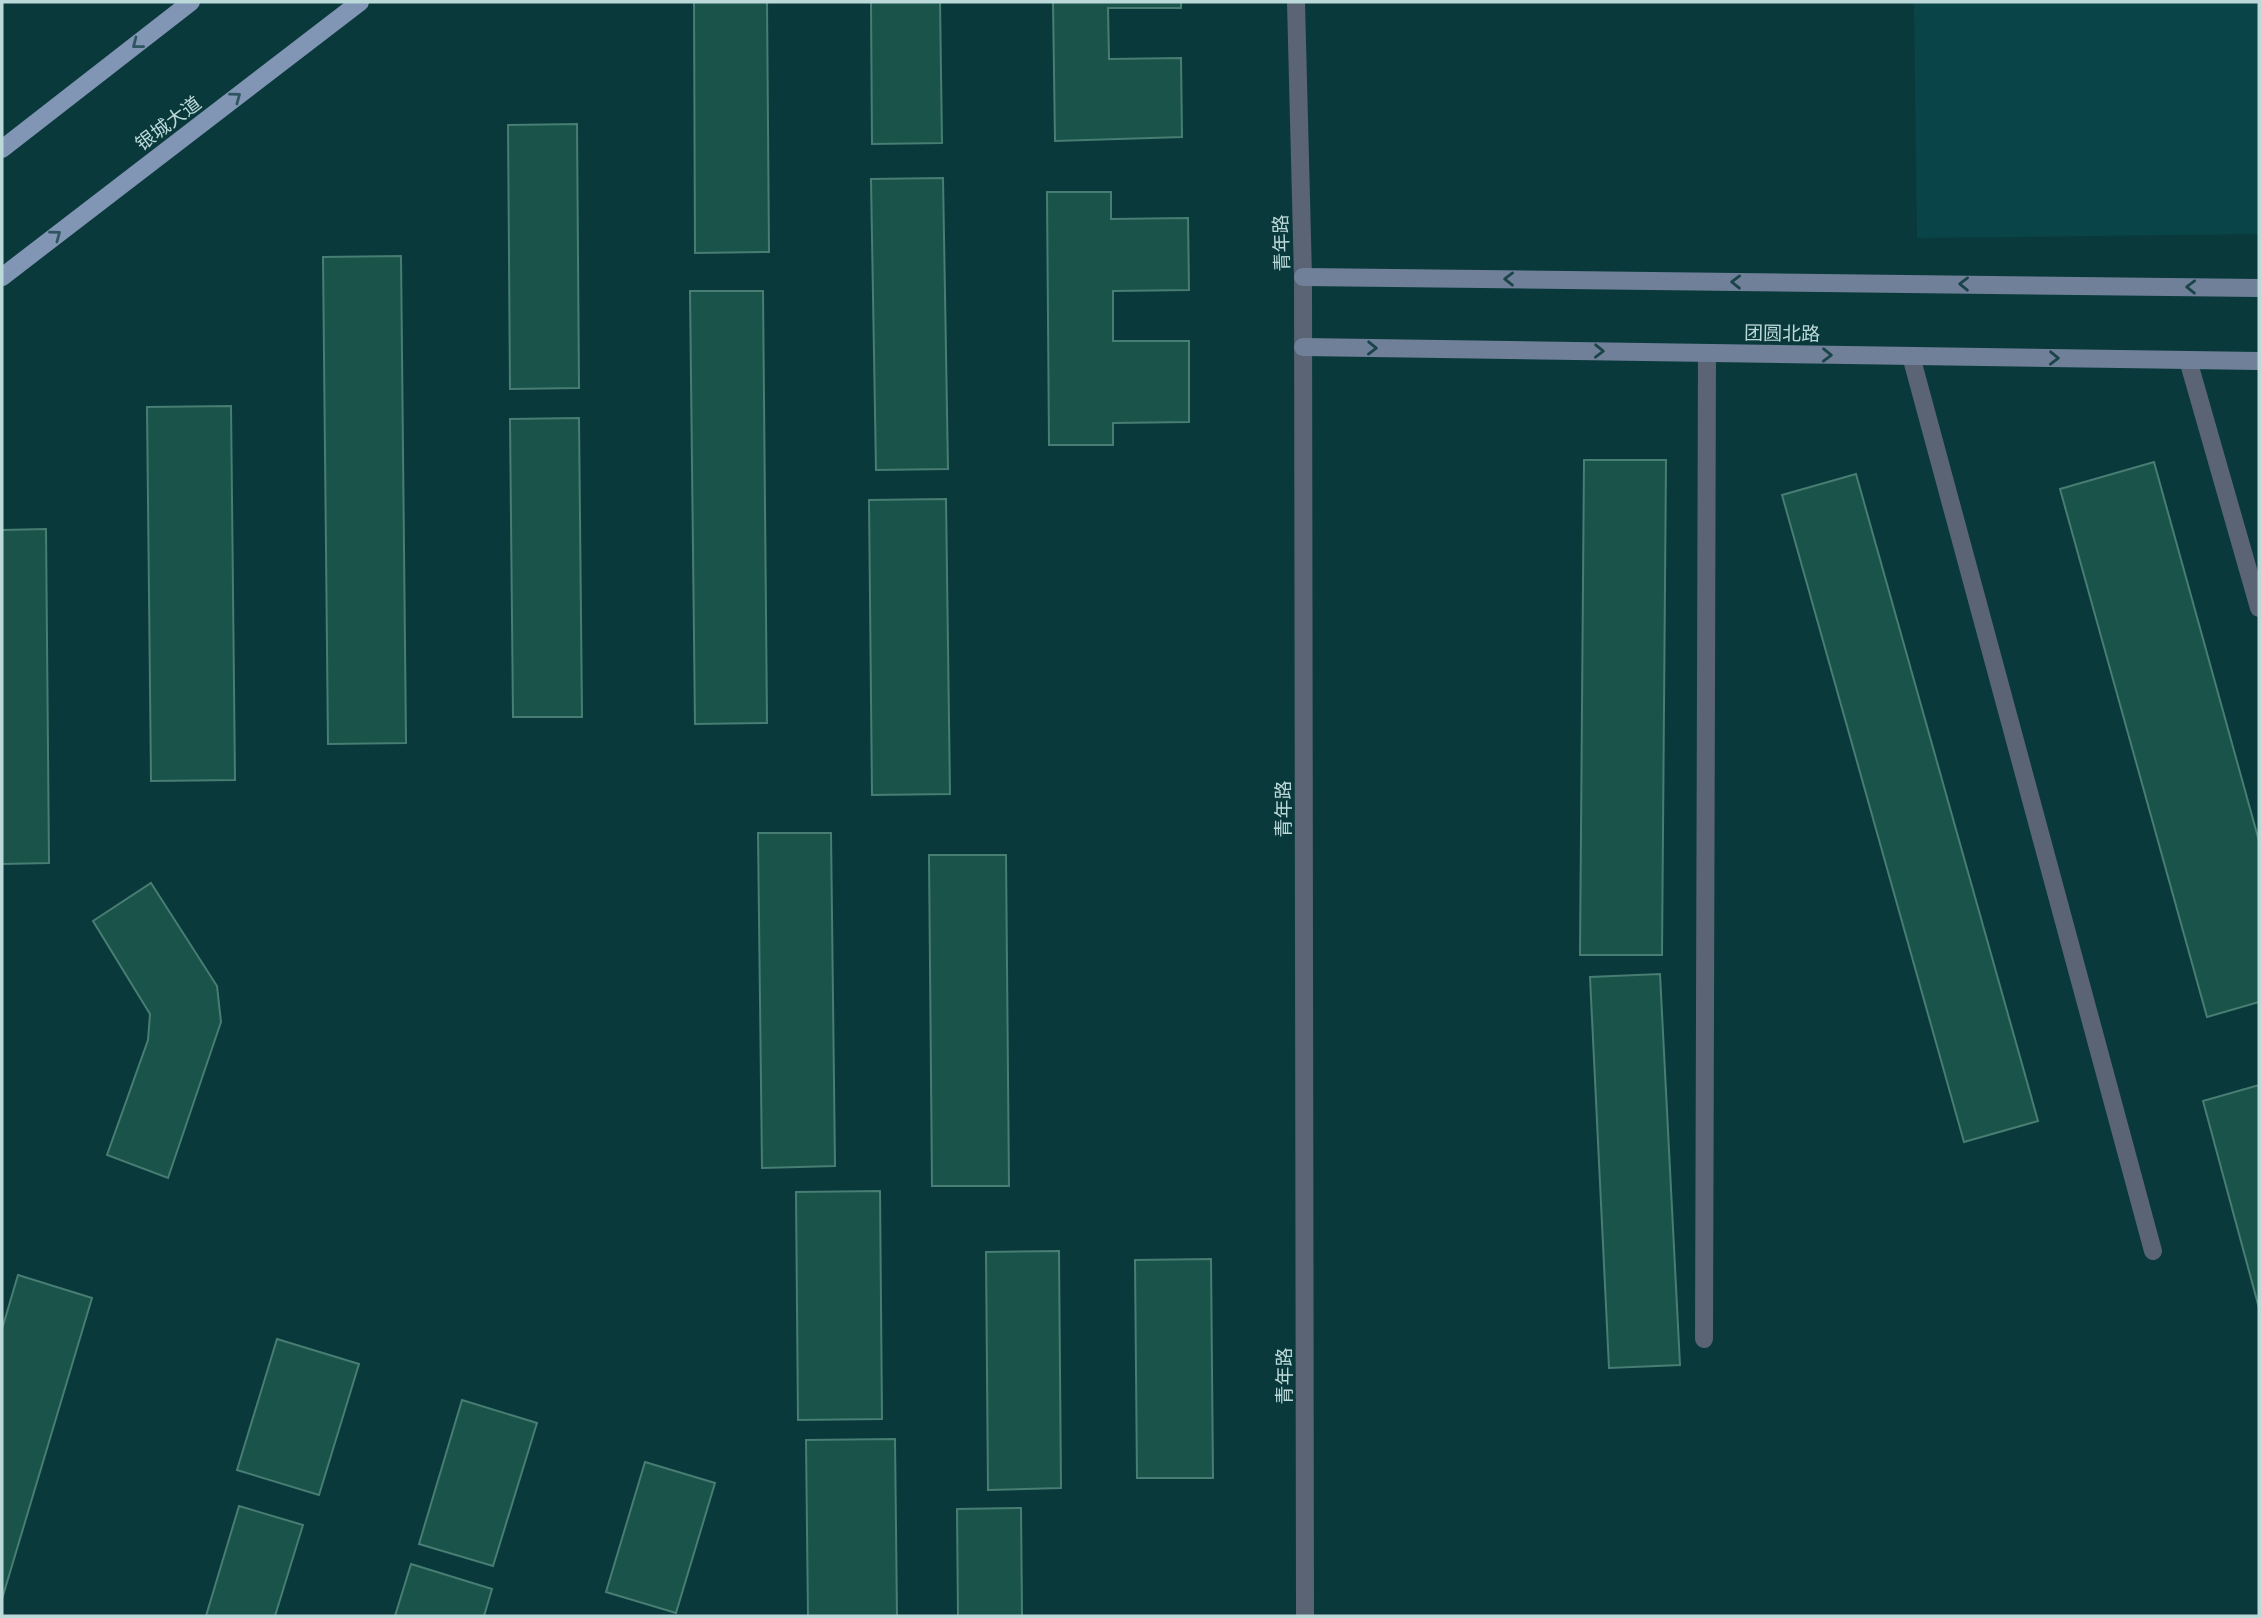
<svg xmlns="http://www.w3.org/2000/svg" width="2261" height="1618" font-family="'PT Sans Narrow','Noto Sans SC',sans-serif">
	<rect width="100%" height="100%" fill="#0a393c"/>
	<polygon fill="#094548" points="1914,2 2259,2 2259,234 1917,238"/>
	<g fill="#1a5349" stroke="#477d72" stroke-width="2">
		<polygon points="694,2 767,2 769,252 695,253"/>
		<polygon points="871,2 940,2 942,143 872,144"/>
		<polygon points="1053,2 1181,2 1181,8 1108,8 1109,59 1181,58 1182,137 1055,141"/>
		<polygon points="577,124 579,388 510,389 508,125"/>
		<polygon points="943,178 948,469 876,470 871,179"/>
		<polygon points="1047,192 1111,192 1111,219 1188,218 1189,290 1113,291 1113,341 1189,341 1189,422 1113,423 1113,445 1049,445"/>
		<polygon points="401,256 406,743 328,744 323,257"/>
		<polygon points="690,291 763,291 767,723 695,724"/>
		<polygon points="231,406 235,780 151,781 147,407"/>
		<polygon points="579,418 582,717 513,717 510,419"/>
		<polygon points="1584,460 1666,460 1662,955 1580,955"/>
		<polygon points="2154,462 2259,841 2259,1002 2207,1017 2060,489"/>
		<polygon points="1856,474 2038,1121 1964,1142 1782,495"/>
		<polygon points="946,499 950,794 872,795 869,500"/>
		<polygon points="46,529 49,863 2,864 2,530"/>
		<polygon points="758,833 831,833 835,1166 762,1168"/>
		<polygon points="929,855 1006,855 1009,1186 932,1186"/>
		<polygon points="151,883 217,986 221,1022 168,1178 107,1155 148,1040 150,1014 93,921"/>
		<polygon points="1660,974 1680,1365 1609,1368 1590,977"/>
		<polygon points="2259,1085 2259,1308 2203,1101"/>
		<polygon points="880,1191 882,1419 798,1420 796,1192"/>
		<polygon points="1059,1251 1061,1488 988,1490 986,1252"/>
		<polygon points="1211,1259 1213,1478 1137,1478 1135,1260"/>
		<polygon points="18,1275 92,1298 2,1599 2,1329"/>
		<polygon points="277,1339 359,1364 319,1495 237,1470"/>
		<polygon points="462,1400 537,1423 493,1566 419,1544"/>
		<polygon points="895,1439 897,1616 808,1616 806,1440"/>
		<polygon points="645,1462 715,1483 676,1613 606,1592"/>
		<polygon points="239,1506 303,1525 275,1616 206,1616"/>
		<polygon points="1021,1508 1022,1616 958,1616 957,1509"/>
		<polygon points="411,1564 492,1589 484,1616 395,1616"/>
	</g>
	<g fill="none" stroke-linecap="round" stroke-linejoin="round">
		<g stroke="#5a6474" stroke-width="18">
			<polyline points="1911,356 2153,1251"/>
			<polyline points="2188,360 2259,608"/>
			<polyline points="1704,1339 1707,353"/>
		</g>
		<polyline stroke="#5a6474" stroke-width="18" points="1296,2 1303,277 1305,1616"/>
		<g stroke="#708098" stroke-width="18">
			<polyline points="1303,277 2259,288"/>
			<polyline points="1303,347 2259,361"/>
		</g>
		<g stroke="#8195b4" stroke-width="18">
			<polyline points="2,149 191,2"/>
			<polyline points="2,277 360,2"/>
		</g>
	</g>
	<defs><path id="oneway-chevron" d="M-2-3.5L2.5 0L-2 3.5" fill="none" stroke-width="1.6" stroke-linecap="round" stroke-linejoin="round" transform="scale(1.75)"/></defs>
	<g stroke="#2e5560">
		<use href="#oneway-chevron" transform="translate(137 44) rotate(142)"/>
		<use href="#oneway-chevron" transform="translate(236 97) rotate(-37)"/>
		<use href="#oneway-chevron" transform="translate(56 235) rotate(-37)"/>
	</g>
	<g stroke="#19444a">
		<use href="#oneway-chevron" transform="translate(1509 279) rotate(-179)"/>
		<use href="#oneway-chevron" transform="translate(1736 282) rotate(-179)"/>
		<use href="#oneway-chevron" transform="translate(1964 284) rotate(-179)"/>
		<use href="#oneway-chevron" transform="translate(2191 287) rotate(-179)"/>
		<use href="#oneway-chevron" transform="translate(1372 348) rotate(1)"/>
		<use href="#oneway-chevron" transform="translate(1599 351) rotate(1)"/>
		<use href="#oneway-chevron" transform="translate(1827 355) rotate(1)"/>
		<use href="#oneway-chevron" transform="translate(2054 358) rotate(1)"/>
	</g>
	<g text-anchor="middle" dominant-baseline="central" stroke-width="5" stroke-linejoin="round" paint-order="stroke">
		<g font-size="19" fill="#bcd9da" stroke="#0a393c">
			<text transform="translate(168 123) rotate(-37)">银城大道</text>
			<text transform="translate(1281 243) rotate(-92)">青年路</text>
			<text transform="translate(1782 333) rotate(1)">团圆北路</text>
			<text transform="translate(1283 809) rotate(-90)">青年路</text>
			<text transform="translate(1284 1376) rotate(-90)">青年路</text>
		</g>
	</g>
	<rect width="2261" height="1618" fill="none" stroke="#bcd9da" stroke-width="7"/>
</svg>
